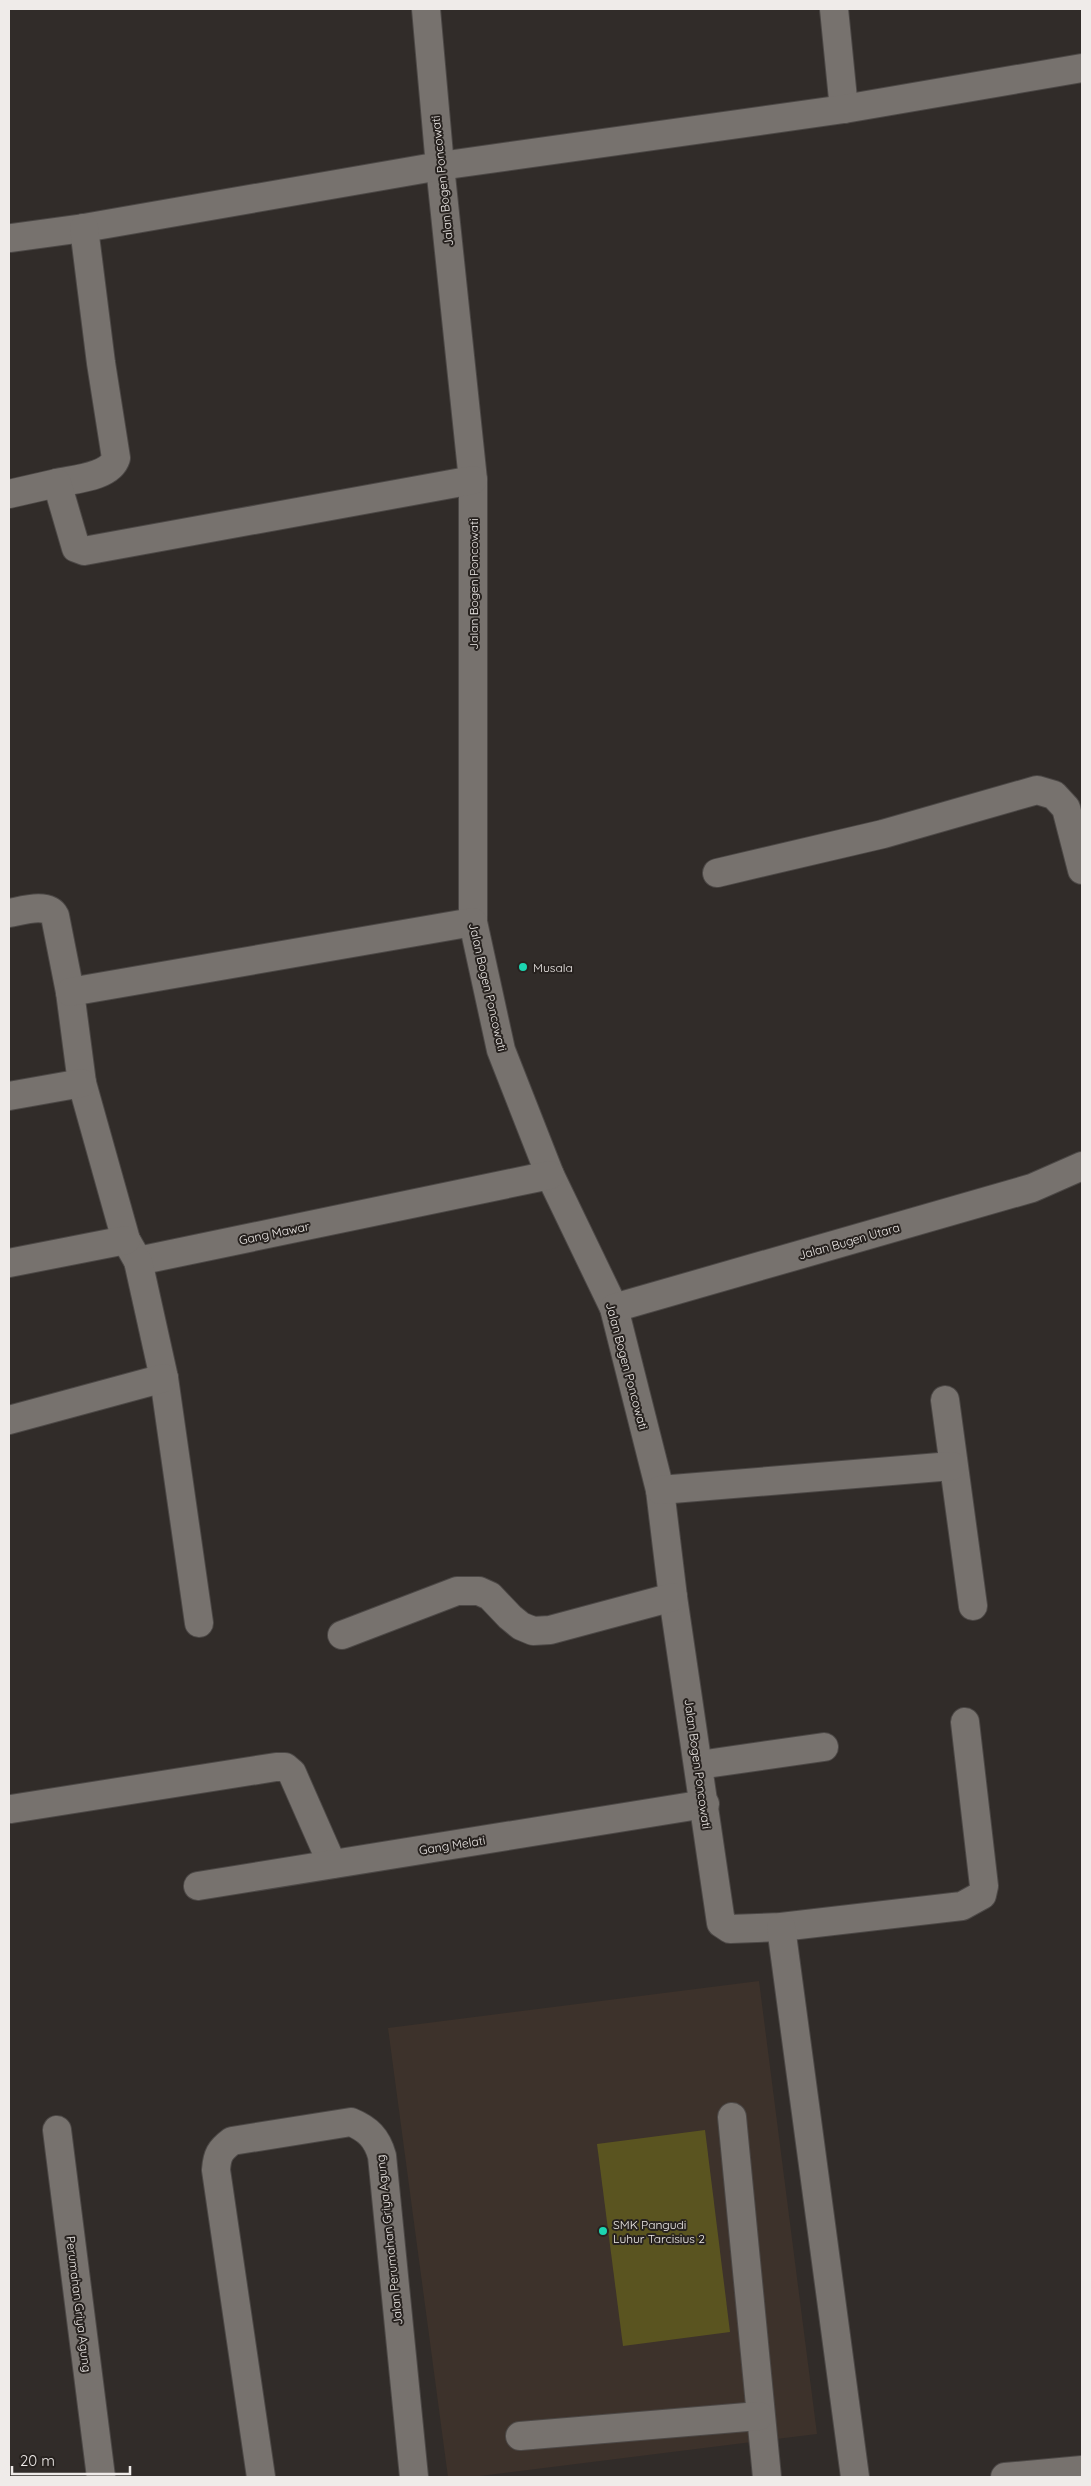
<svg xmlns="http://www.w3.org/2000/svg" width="1091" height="2486" font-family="Quicksand,sans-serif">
	<rect width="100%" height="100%" fill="#312c29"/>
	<polygon fill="#3d322b" points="759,1981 817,2434 472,2477 448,2477 388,2028"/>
	<polygon fill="#5a5420" points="705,2130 730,2332 623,2346 597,2144"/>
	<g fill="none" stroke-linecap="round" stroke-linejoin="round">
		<g stroke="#4c4846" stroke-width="30">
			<g id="minor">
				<polyline points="426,9 440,166 473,480 473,922 501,1050 550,1175 614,1308 660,1490 673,1597 721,1923 730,1929 781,1927 962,1906 982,1895 984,1886 965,1722"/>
				<polyline points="834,9 844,109"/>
				<polyline points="11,238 84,228 440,166 844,109 1082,68"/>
				<path d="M57 483C75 479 110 477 116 458L101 363 84 228"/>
				<polyline points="9,494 57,483 76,548 84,551 473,480"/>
				<polyline points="717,873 883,834 1037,790 1054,795 1066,808 1082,870"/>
				<path d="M9 913C21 911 48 902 55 916L70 992 82 1083 126 1240 138 1261 550 1175"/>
				<polyline points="70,992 473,922"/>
				<polyline points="9,1096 82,1083"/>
				<polyline points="138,1261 164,1378 199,1623"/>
				<polyline points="9,1263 126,1240"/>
				<polyline points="614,1308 1032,1188 1082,1166"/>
				<polyline points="945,1400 973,1606"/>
				<polyline points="9,1420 164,1378"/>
				<polyline points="660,1490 952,1466"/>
				<polyline points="342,1635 457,1591 479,1591 490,1596 510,1617 521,1626 533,1631 550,1630 673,1597"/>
				<polyline points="699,1765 824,1747"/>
				<polyline points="11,1809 276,1767 285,1767 292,1773 332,1864"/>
				<polyline points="198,1886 705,1804"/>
				<polyline points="781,1927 855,2477"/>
				<polyline points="732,2117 767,2477"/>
				<polyline points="57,2130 101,2477"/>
				<polyline points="520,2436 759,2416"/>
				<path d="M261 2477 216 2170C217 2155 220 2150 232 2141L351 2122C368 2129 377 2138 382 2156L414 2477"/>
				<polyline points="1005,2477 1082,2470"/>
			</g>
		</g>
		<use href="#minor" stroke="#77726e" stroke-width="28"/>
	</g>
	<g fill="#1cd5b1" stroke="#27221f" stroke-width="2">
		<circle cx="523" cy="967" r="5"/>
		<circle cx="603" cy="2231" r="5"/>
	</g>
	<g text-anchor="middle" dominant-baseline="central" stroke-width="4" stroke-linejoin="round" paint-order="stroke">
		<g font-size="12" fill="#efebe9" stroke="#27221f">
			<text transform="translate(442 181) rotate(-96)">Jalan Bogen Poncowati</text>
			<text transform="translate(473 584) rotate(-90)">Jalan Bogen Poncowati</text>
			<text transform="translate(488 987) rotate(77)">Jalan Bogen Poncowati</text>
			<text transform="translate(274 1233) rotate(-12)">Gang Mawar</text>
			<text transform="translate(849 1241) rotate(-16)">Jalan Bugen Utara</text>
			<text transform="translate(627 1366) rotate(75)">Jalan Bogen Poncowati</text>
			<text transform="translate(698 1764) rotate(82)">Jalan Bogen Poncowati</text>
			<text transform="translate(452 1845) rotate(-9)">Gang Melati</text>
			<text transform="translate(389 2240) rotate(-96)">Jalan Perumahan Griya Agung</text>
			<text transform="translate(79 2304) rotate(83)">Perumahan Griya Agung</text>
		</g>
		<g font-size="12" fill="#efebe9" stroke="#27221f" text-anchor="start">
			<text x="533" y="967">Musala</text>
			<text x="613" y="2224">SMK Pangudi<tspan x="613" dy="14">Luhur Tarcisius 2</tspan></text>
		</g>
	</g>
	<rect width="1091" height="2486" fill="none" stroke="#efebe9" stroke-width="20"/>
	<path d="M12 2466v8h118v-8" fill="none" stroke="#efebe9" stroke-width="2.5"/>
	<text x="20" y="2466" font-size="15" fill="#efebe9" stroke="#27221f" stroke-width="4" paint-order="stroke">20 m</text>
</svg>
